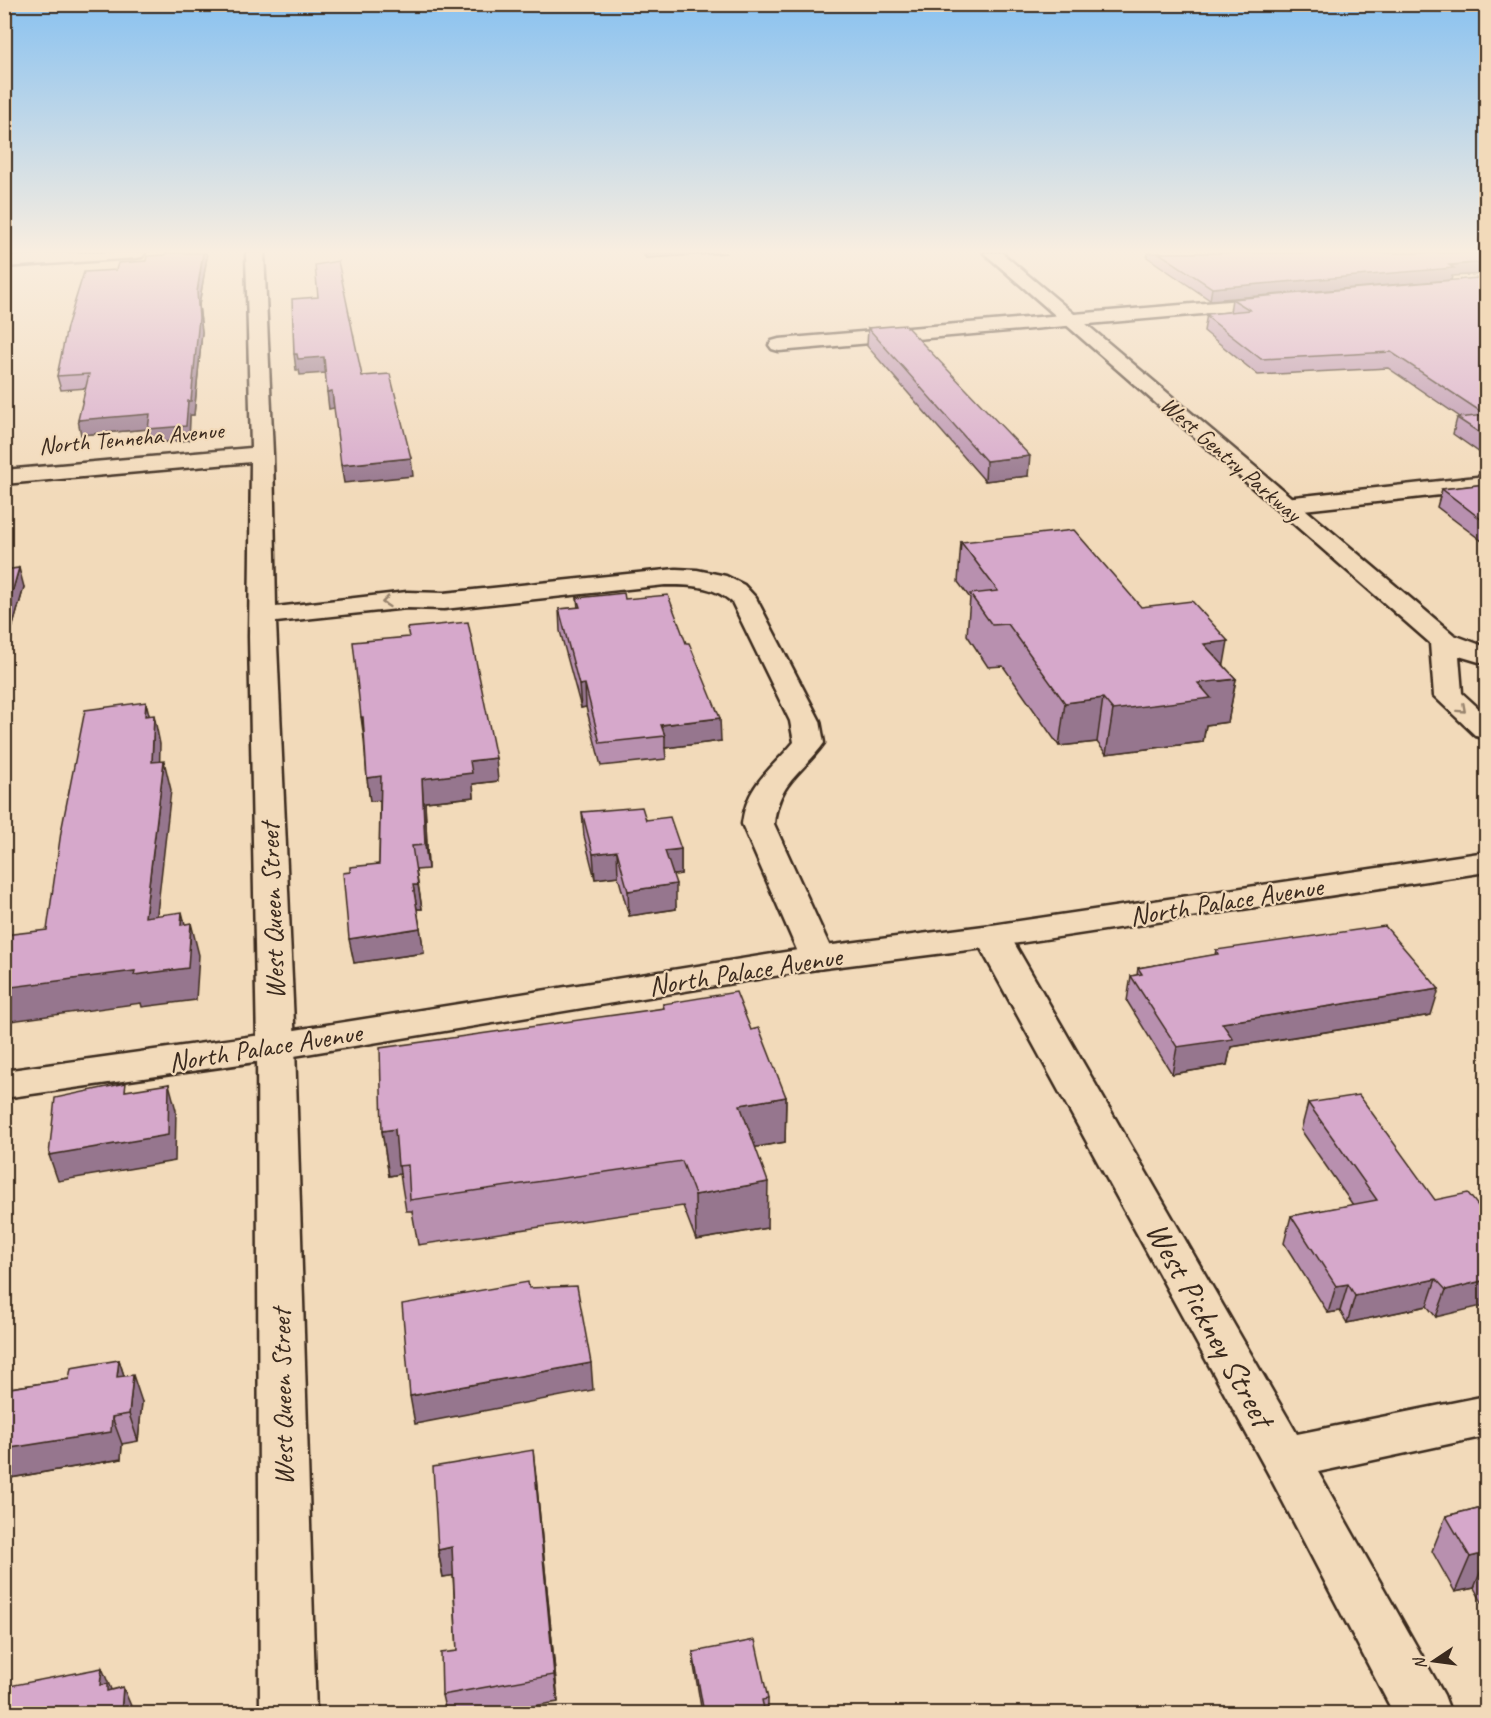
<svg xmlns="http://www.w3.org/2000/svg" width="1491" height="1718" font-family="Caveat,sans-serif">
	<rect width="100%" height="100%" fill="#f2daba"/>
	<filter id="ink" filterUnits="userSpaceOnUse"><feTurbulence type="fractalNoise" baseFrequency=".0167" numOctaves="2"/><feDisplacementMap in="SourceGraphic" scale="12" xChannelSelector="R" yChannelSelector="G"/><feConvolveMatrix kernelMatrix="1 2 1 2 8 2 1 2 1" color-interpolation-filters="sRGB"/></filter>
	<g filter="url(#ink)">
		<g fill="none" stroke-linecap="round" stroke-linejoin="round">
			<g stroke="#3b2a1e" stroke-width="5">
				<g id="street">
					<path d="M246 253H264L273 454 276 607 407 592 444 593 676 569 697 570 726 576 744 585 756 598 820 721 824 743C802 774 778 782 774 824L835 958 830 966 817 969 804 966 742 824C747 784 770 771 794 742L790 721 732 602C712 585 690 585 665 585L444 609 407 608 276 622 295 1046 316 1714H260L257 1046 249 637 251 462 4 484V470L251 448Z"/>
					<polygon points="1276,297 1283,299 1285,303 1283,307 779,351 772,349 769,345 772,341 779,339"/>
					<polygon points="1486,476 1486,490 1285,512 1277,510 1273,505 1277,500 1285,498"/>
					<polygon points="992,925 1004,928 1010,936 1297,1434 1486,1396 1486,1436 1318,1472 1444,1695 1451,1714 1394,1714 1268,1473 974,936 980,928"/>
				</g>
			</g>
			<g stroke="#3b2a1e" stroke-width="5">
				<g id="secondary">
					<polygon points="67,253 145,253 142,257 136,258 4,267 4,257"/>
					<polygon points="1486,852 1486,872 992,947 817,969 276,1059 4,1098 4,1071 276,1033 817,947 992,925"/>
				</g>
			</g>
			<g stroke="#3b2a1e" stroke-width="5">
				<polygon id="primary" points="984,253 1002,253 1454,635 1486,647 1486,664 1459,656 1462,693 1486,715 1486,739 1476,736 1434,696 1430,643"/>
			</g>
			<use href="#street" fill="#f2daba" fill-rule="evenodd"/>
			<use href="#secondary" fill="#f2daba" fill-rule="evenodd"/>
			<use href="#primary" fill="#f2daba" fill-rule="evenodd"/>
		</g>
		<g fill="#b890af" stroke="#3b2a1e" stroke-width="1.5">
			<polygon points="165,253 206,253 207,257 199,305 202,332 194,415 190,415 189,440 151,443 148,429 81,435 86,388 61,390 57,376 116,270 165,255"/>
			<polygon points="641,253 727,253 646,258"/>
			<polygon points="1148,253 1486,253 1452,276 1451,280 1210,300 1147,257"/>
			<polygon points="1486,282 1486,457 1453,434 1457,418 1460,417 1388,368 1258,375 1204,331 1207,314 1230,312 1232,299"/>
			<polygon points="868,328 1028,476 985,481 867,346"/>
			<polygon points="1486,484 1486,544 1437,507 1442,489"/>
			<polygon points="961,542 1223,665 1236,679 1228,722 1206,725 1203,742 1106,754 1097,742 1059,746 1003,666 988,667 967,635 970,598 958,582"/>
			<polygon points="4,570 24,587 10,636 4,636"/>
			<polygon points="577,598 625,599 721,741 665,748 666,759 601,766 586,707 581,708 560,631 559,609 578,608"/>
			<polygon points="364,739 498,781 473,784 474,797 425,802 428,869 416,870 422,909 417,909 424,953 354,963 350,872 379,864 380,800 370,801 367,778"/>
			<polygon points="582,812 646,820 681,849 681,874 673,875 676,909 629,916 618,876 595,879 584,836"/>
			<polygon points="1216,950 1431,1015 1231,1047 1227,1065 1172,1074 1127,1001 1131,976 1137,975 1138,968 1215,955"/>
			<polygon points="663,1004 751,1030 786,1097 785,1142 755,1147 767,1228 696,1240 683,1206 418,1245 412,1211 406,1211 400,1174 389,1176 382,1131 663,1008"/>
			<polygon points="1308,1103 1435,1200 1486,1216 1436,1317 1427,1306 1347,1323 1340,1311 1328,1313 1284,1243 1291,1216 1353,1205 1301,1130"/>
			<polygon points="1486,1118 1486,1137 1482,1132"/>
			<polygon points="119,1360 124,1376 142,1402 138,1441 122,1444 121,1459 4,1479 4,1389 69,1379"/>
			<polygon points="536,1477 558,1702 491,1713 446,1713 442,1695 457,1651 453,1575 443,1577 438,1550"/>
			<polygon points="1486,1506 1486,1609 1474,1588 1455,1592 1432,1551 1446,1516"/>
			<polygon points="693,1652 768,1699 768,1713 702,1713 694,1666"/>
		</g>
		<g fill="#96768e" stroke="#3b2a1e" stroke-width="1.5">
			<polygon points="203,253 206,253 207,257 199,305 202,332 194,415 190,415 189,440 151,443 148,429 81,435 78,420 188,401 197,292"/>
			<polygon points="645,253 727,253 646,258"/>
			<polygon points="1486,262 1486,274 1452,276 1451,280 1210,300 1212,288"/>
			<polygon points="294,354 324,357 326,373 300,375 299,370 296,370"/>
			<polygon points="332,391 334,408 329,409 327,392"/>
			<polygon points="1030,456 1028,476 985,481 986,461"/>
			<polygon points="411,458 413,476 344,483 341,465"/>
			<polygon points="19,568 24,587 10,636 5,617"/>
			<polygon points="1228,641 1221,681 1236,679 1228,722 1206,725 1203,742 1106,754 1113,710 1204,644"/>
			<polygon points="585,684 586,707 581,708 579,685"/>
			<polygon points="1103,698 1097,742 1059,746 1065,703"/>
			<polygon points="146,702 153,731 145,716"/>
			<polygon points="154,715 160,744 159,792 152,762"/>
			<polygon points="361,717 363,717 364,739"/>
			<polygon points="720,718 721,741 665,748 665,736 661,725"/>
			<polygon points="496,758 498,781 473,784 474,797 425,802 428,869 425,845 422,779 470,761"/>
			<polygon points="164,761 171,790 153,949 145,917"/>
			<polygon points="381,776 385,800 370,801 367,778"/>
			<polygon points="681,849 681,874 666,876 665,851"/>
			<polygon points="617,851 618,876 595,879 593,854"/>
			<polygon points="676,884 676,909 629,916 628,891"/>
			<polygon points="413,885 418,885 422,909 417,909"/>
			<polygon points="182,912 190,944 191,923 199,955 196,1000 142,1007 141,1003 4,1022 4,988 181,925"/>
			<polygon points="420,928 424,953 354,963 349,939"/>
			<polygon points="1439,989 1431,1015 1231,1047 1227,1065 1172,1074 1177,1047 1222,1023"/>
			<polygon points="169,1084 176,1110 175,1161 58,1181 49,1155"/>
			<polygon points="786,1097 785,1142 740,1150 740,1105"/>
			<polygon points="395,1129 400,1174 389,1176 382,1131"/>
			<polygon points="768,1182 767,1228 696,1240 695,1195"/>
			<polygon points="1436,1279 1427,1306 1347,1323 1355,1296"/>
			<polygon points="1486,1280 1486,1305 1436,1317 1446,1290"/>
			<polygon points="1348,1284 1340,1311 1328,1313 1336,1286"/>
			<polygon points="119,1360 128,1388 117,1377"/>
			<polygon points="591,1363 593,1390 415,1424 410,1396"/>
			<polygon points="133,1375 142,1402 138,1441 129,1414"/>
			<polygon points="112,1417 122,1444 121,1459 4,1479 4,1449"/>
			<polygon points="533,1450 536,1477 558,1702 554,1675"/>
			<polygon points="452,1547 457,1575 443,1577 438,1550"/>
			<polygon points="1486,1553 1486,1558 1474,1588 1455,1592 1470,1557"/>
			<polygon points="102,1668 113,1694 112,1703 100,1685"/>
			<polygon points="123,1687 134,1713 121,1713"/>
		</g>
		<g fill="#d6a8cb" stroke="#3b2a1e" stroke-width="1.5">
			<polygon points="165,253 203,253 197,292 199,318 191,401 188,401 186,426 148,429 150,414 78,420 89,374 57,376 67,327 84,272 116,270 118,263 146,261 147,256 165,255"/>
			<polygon points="1159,253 1486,253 1486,262 1449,265 1454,268 1212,288"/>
			<polygon points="338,261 362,376 390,374 411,458 341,465 332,391 327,392 324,357 298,359 297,354 294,354 292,299 318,297 315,265"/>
			<polygon points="1478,278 1486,282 1486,437 1457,418 1486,415 1391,352 1261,359 1206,316 1209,316 1207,314 1250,310 1232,299"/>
			<polygon points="905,325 1030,456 986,461 868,328"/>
			<polygon points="1486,484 1486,523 1442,489"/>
			<polygon points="1074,530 1141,607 1192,601 1228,641 1204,644 1236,679 1198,683 1211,698 1113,710 1103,698 1065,703 1008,624 992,625 970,594 998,591 961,542"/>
			<polygon points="19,568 5,617 4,617 4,570"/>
			<polygon points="624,593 625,599 668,595 686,643 689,643 720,718 661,725 665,736 600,743 585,684 579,685 559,609 580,607 577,598"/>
			<polygon points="468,622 496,758 470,761 472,773 422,779 425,845 412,846 418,885 413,885 420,928 349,939 343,873 350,872 350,867 379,864 381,776 367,778 363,717 361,717 353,642 409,637 407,628"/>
			<polygon points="146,702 145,716 154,715 152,762 164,761 145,917 182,912 181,925 191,923 188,968 134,975 135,971 4,988 4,935 47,930 61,832 85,710"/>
			<polygon points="642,807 646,820 670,817 681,849 665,851 676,884 628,891 617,851 593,854 582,812"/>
			<polygon points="1385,926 1439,989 1222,1023 1233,1039 1177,1047 1131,976 1142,974 1138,968 1218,954 1216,950"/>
			<polygon points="736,992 751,1030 759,1028 786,1097 740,1105 768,1182 695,1195 682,1161 410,1200 408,1165 398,1166 395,1129 382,1131 380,1048 664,1008 663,1004"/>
			<polygon points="126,1083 125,1091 169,1084 168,1135 49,1155 55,1098"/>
			<polygon points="1359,1095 1435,1200 1468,1193 1486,1216 1486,1280 1446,1290 1436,1279 1355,1296 1348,1284 1336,1286 1291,1216 1377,1200 1308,1103"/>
			<polygon points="528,1282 529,1288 577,1286 591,1363 410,1396 402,1304"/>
			<polygon points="119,1360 117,1377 133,1375 129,1414 112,1417 111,1432 4,1449 4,1389 69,1379 71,1368"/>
			<polygon points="533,1450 554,1675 442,1695 441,1653 457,1651 452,1547 438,1550 433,1467"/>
			<polygon points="1486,1506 1486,1553 1470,1557 1446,1516"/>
			<polygon points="755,1640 768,1699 762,1700 765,1713 704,1713 693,1652"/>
			<polygon points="102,1668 100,1685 107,1684 107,1691 123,1687 121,1713 4,1713 4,1687"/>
		</g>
		<defs><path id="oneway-chevron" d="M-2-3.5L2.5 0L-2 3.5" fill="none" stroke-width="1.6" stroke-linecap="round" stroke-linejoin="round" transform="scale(1.5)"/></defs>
		<g stroke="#96826c">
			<use href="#oneway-chevron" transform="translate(386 602) rotate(174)"/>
			<use href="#oneway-chevron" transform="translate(1462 709) rotate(42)"/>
		</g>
	</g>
	<linearGradient id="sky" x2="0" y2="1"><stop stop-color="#8ac2f0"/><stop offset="0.51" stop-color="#f9eee0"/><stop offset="1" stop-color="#f9eee0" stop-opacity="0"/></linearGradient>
	<rect width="1491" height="493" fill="url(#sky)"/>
	<g text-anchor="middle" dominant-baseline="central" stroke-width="4.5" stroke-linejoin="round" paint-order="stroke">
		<g font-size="24" fill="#3b2a1e" stroke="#f2daba">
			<text transform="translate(131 438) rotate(-5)">North Tenneha Avenue</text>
			<text transform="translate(1231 459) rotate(41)">West Gentry Parkway</text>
		</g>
		<g font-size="28" fill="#3b2a1e" stroke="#f2daba">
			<text transform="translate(1226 901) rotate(-9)">North Palace Avenue</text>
			<text transform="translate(272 911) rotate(-92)">West Queen Street</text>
			<text transform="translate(745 971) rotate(-9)">North Palace Avenue</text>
			<text transform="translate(265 1047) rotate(-9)">North Palace Avenue</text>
			<text transform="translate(282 1397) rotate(-91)">West Queen Street</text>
		</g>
		<g font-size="33" fill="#3b2a1e" stroke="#f2daba">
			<text transform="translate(1210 1324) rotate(61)">West Pickney Street</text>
		</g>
	</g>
	<rect width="1491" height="1718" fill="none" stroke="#f2daba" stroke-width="24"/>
	<rect x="12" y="12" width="1467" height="1694" fill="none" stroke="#3b2a1e" stroke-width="2" filter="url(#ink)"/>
	<g transform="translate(1434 1661) rotate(257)" stroke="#f2daba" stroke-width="4.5" paint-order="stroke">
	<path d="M0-4.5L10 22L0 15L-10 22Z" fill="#3b2a1e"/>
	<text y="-9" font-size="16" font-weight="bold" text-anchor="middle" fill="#3b2a1e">N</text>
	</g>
</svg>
